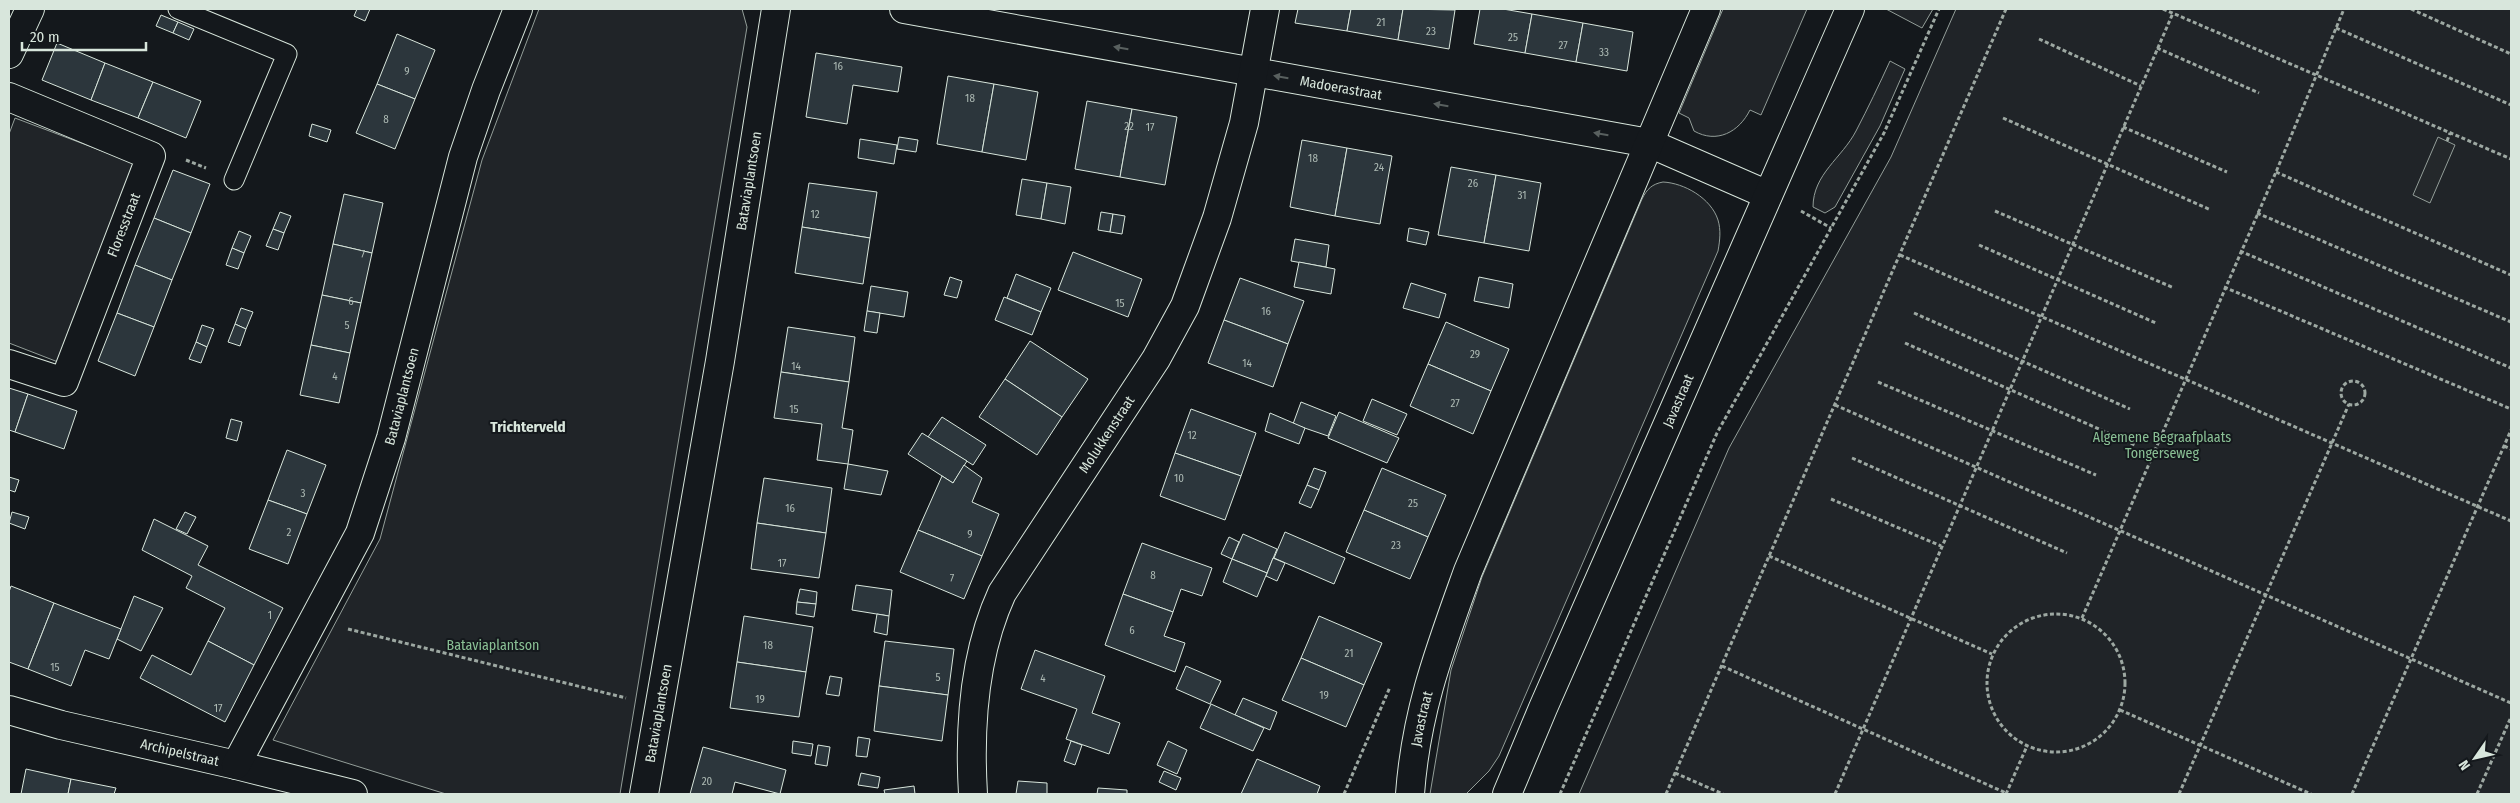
<svg xmlns="http://www.w3.org/2000/svg" width="2520" height="803" font-family="'Fira Sans Condensed',sans-serif">
	<rect width="100%" height="100%" fill="#14181c"/>
	<g fill="#202428" stroke="#939e99">
		<polygon points="539,9 742,9 747,27 620,794 446,794 273,740 380,539 482,160"/>
		<path d="M1723 9H1807L1761 115 1750 110C1739 132 1717 144 1694 131L1689 118 1679 113Z"/>
		<polygon points="1886,9 1933,9 1922,28"/>
		<polygon points="1956,9 2511,9 2511,794 1579,794 1729,448 1891,157"/>
		<path d="M1890 61 1905 69 1880 126 1835 207 1825 213 1813 207C1813 174 1842 158 1856 131 1868 108 1879 85 1890 61Z"/>
		<polygon points="15,118 134,163 58,362 9,343 9,134"/>
		<path d="M1663 182C1684 183 1711 198 1718 220 1721 230 1720 240 1718 251L1499 756 1489 771 1466 794H1430L1451 670 1482 577 1642 199C1647 189 1652 184 1663 182Z"/>
	</g>
	<polygon fill="#24282b" stroke="#939e99" points="2438,137 2455,145 2430,203 2413,195"/>
	<g fill="#2c363c" stroke="#d8e6dc">
		<polygon points="357,9 370,9 365,21 354,16"/>
		<polygon points="1298,9 1351,9 1347,31 1295,23"/>
		<polygon points="1351,9 1403,9 1398,40 1347,31"/>
		<polygon points="1403,9 1455,10 1449,49 1398,40"/>
		<polygon points="1480,9 1503,9 1532,14 1525,53 1474,44"/>
		<polygon points="1532,14 1583,23 1576,62 1525,53"/>
		<polygon points="161,15 178,22 173,33 156,26"/>
		<polygon points="178,22 194,29 189,40 173,33"/>
		<polygon points="1583,23 1633,32 1627,71 1576,62"/>
		<polygon points="397,34 435,50 415,99 377,84"/>
		<polygon points="57,43 105,63 91,100 42,80"/>
		<polygon points="816,53 902,67 898,92 853,85 847,124 806,117"/>
		<polygon points="105,63 153,82 138,118 91,100"/>
		<polygon points="948,76 994,84 982,152 937,144"/>
		<polygon points="153,82 201,101 186,138 138,118"/>
		<polygon points="377,84 415,99 395,149 356,133"/>
		<polygon points="994,84 1038,92 1026,160 982,152"/>
		<polygon points="1087,101 1132,109 1120,177 1075,169"/>
		<polygon points="1132,109 1177,117 1165,185 1120,177"/>
		<polygon points="312,124 331,130 327,142 309,136"/>
		<polygon points="899,137 918,140 916,152 897,149"/>
		<polygon points="860,139 897,145 894,164 858,158"/>
		<polygon points="1302,140 1347,148 1335,216 1290,207"/>
		<polygon points="1347,148 1392,156 1380,224 1335,216"/>
		<polygon points="1451,167 1496,175 1484,243 1438,235"/>
		<polygon points="173,170 210,184 191,233 154,218"/>
		<polygon points="1496,175 1541,183 1529,251 1484,243"/>
		<polygon points="1022,179 1047,183 1041,219 1016,215"/>
		<polygon points="809,183 877,192 870,238 802,227"/>
		<polygon points="1047,183 1071,187 1065,224 1041,219"/>
		<polygon points="344,194 383,203 372,253 333,244"/>
		<polygon points="280,212 291,216 284,233 273,229"/>
		<polygon points="1101,212 1113,214 1110,232 1098,230"/>
		<polygon points="1113,214 1125,216 1122,234 1110,232"/>
		<polygon points="154,218 191,233 172,280 135,265"/>
		<polygon points="802,227 870,238 863,284 795,273"/>
		<polygon points="1409,228 1429,232 1426,245 1407,241"/>
		<polygon points="273,229 284,233 278,250 266,246"/>
		<polygon points="239,231 251,236 244,253 232,248"/>
		<polygon points="1295,239 1329,245 1326,267 1291,261"/>
		<polygon points="333,244 372,253 361,303 322,295"/>
		<polygon points="232,248 244,253 238,269 226,265"/>
		<polygon points="1073,252 1142,279 1128,317 1058,290"/>
		<polygon points="1299,262 1335,269 1331,294 1294,287"/>
		<polygon points="135,265 172,280 154,327 117,313"/>
		<polygon points="1016,274 1051,288 1041,312 1007,298"/>
		<polygon points="950,277 962,281 957,298 944,295"/>
		<polygon points="1479,277 1513,284 1509,308 1474,301"/>
		<polygon points="1240,278 1304,301 1288,344 1224,320"/>
		<polygon points="1411,283 1446,294 1439,318 1403,308"/>
		<polygon points="871,286 908,292 904,317 867,311"/>
		<polygon points="322,295 361,303 350,353 311,345"/>
		<polygon points="1004,297 1041,312 1032,335 995,320"/>
		<polygon points="241,308 253,312 246,329 235,324"/>
		<polygon points="867,311 880,313 877,333 864,331"/>
		<polygon points="117,313 154,327 135,376 98,361"/>
		<polygon points="1224,320 1288,344 1273,387 1208,363"/>
		<polygon points="1446,322 1509,349 1491,391 1428,364"/>
		<polygon points="235,324 246,329 240,346 228,342"/>
		<polygon points="202,325 214,329 207,347 196,342"/>
		<polygon points="788,327 855,337 849,382 781,372"/>
		<polygon points="1030,341 1088,379 1062,417 1005,379"/>
		<polygon points="196,342 207,347 201,363 189,359"/>
		<polygon points="311,345 350,353 339,403 300,395"/>
		<polygon points="1428,364 1491,391 1473,434 1410,406"/>
		<polygon points="781,372 849,382 842,428 853,430 848,464 817,460 822,424 774,418"/>
		<polygon points="1005,379 1062,417 1037,455 979,417"/>
		<polygon points="9,388 28,394 15,432 9,430"/>
		<polygon points="28,394 77,411 64,449 15,432"/>
		<polygon points="1372,399 1407,414 1397,435 1363,421"/>
		<polygon points="1301,402 1336,416 1328,436 1293,424"/>
		<polygon points="1191,409 1256,433 1241,476 1175,453"/>
		<polygon points="1339,412 1399,438 1387,463 1328,438"/>
		<polygon points="1270,413 1305,428 1299,444 1265,431"/>
		<polygon points="942,417 986,445 973,465 928,437"/>
		<polygon points="231,419 242,422 237,441 226,438"/>
		<polygon points="922,433 967,461 953,483 908,454"/>
		<polygon points="287,450 326,465 307,514 268,500"/>
		<polygon points="1175,453 1241,476 1225,520 1160,496"/>
		<polygon points="848,464 888,471 881,495 844,489"/>
		<polygon points="964,465 982,478 972,502 999,514 982,556 918,530 942,476 953,483"/>
		<polygon points="1314,468 1326,472 1319,490 1307,485"/>
		<polygon points="1382,468 1446,495 1428,537 1364,510"/>
		<polygon points="9,477 19,480 15,492 9,490"/>
		<polygon points="764,478 832,488 826,533 757,523"/>
		<polygon points="1307,485 1319,490 1311,508 1299,503"/>
		<polygon points="268,500 307,514 288,564 249,549"/>
		<polygon points="1364,510 1428,537 1410,579 1346,552"/>
		<polygon points="12,512 29,517 25,529 9,523"/>
		<polygon points="185,512 196,517 187,534 176,529"/>
		<polygon points="154,519 208,546 198,565 283,608 254,665 208,641 225,608 186,588 192,576 142,550"/>
		<polygon points="757,523 826,533 819,578 751,569"/>
		<polygon points="918,530 982,556 964,599 900,572"/>
		<polygon points="1285,532 1345,558 1334,584 1274,558"/>
		<polygon points="1243,534 1277,549 1267,573 1232,559"/>
		<polygon points="1229,537 1239,542 1232,559 1221,554"/>
		<polygon points="1142,543 1212,568 1202,596 1181,589 1173,612 1123,594"/>
		<polygon points="1273,558 1285,563 1277,581 1266,576"/>
		<polygon points="1232,559 1267,573 1257,597 1223,582"/>
		<polygon points="856,585 892,590 889,616 852,610"/>
		<polygon points="11,586 54,603 28,669 9,662 9,592"/>
		<polygon points="800,589 817,592 816,604 797,602"/>
		<polygon points="1123,594 1173,612 1164,636 1185,643 1175,672 1105,645"/>
		<polygon points="134,596 163,608 141,651 117,639"/>
		<polygon points="797,602 816,604 814,617 796,614"/>
		<polygon points="54,603 121,629 109,659 85,650 71,686 28,669"/>
		<polygon points="877,614 889,616 887,635 874,632"/>
		<polygon points="744,616 813,627 806,672 737,662"/>
		<polygon points="1319,616 1382,643 1364,685 1301,658"/>
		<polygon points="208,641 254,665 225,722 140,678 152,655 191,675"/>
		<polygon points="885,641 954,649 948,695 879,686"/>
		<polygon points="1035,650 1105,676 1092,713 1120,723 1109,754 1066,739 1077,709 1021,689"/>
		<polygon points="1301,658 1364,685 1346,727 1282,700"/>
		<polygon points="737,662 806,672 799,717 730,708"/>
		<polygon points="1186,666 1221,681 1210,704 1176,689"/>
		<polygon points="830,676 842,678 839,696 826,694"/>
		<polygon points="879,686 948,695 942,741 874,731"/>
		<polygon points="1243,698 1277,712 1270,730 1235,715"/>
		<polygon points="1211,704 1264,728 1253,751 1200,728"/>
		<polygon points="858,737 870,739 867,757 856,756"/>
		<polygon points="793,741 813,744 811,756 792,753"/>
		<polygon points="1071,741 1082,745 1075,765 1064,761"/>
		<polygon points="1168,741 1187,750 1177,774 1157,765"/>
		<polygon points="818,745 830,747 827,766 815,764"/>
		<polygon points="703,747 786,770 780,794 735,782 732,794 690,794"/>
		<polygon points="1257,759 1320,786 1317,794 1241,794"/>
		<polygon points="26,769 71,779 68,794 21,794"/>
		<polygon points="1164,771 1181,778 1176,790 1159,782"/>
		<polygon points="861,773 880,777 878,788 858,785"/>
		<polygon points="71,779 116,788 114,794 68,794"/>
		<polygon points="1018,781 1047,783 1047,794 1016,794"/>
		<polygon points="914,786 915,794 885,794 884,790"/>
		<polygon points="1098,788 1127,790 1127,794 1097,794"/>
	</g>
	<g fill="none" stroke-linecap="round" stroke-linejoin="round">
		<g stroke="#d8e6dc" stroke-width="21">
			<polyline id="service" points="178,9 287,54 234,180"/>
		</g>
		<g stroke="#d8e6dc" stroke-width="30">
			<polyline id="pedestrian" points="9,97 151,156 64,382 9,364"/>
		</g>
		<g stroke="#d8e6dc" stroke-width="30">
			<g id="minor">
				<path id="s1" d="M904 9 1649 143 1768 195"/>
				<polyline points="9,54 30,9"/>
				<path id="s2" d="M9 710 61 725 236 765 353 794"/>
				<path id="s3" d="M236 765 360 533 391 438 463 157 486 90 518 9"/>
				<path id="s4" d="M644 794 720 361 776 9"/>
				<path id="s5" d="M973 794C969 727 974 654 1002 593L1156 359 1185 306 1217 218 1244 123 1265 9"/>
				<path id="s6" d="M1410 794C1416 711 1440 649 1468 571L1706 9"/>
			</g>
		</g>
		<g stroke="#d8e6dc" stroke-width="30">
			<g id="tertiary">
				<path id="s7" d="M1507 794 1543 708 1850 9"/>
			</g>
		</g>
		<g stroke="#9da8a2" stroke-width="3" stroke-dasharray="4 2.5" stroke-linecap="butt">
			<polyline points="2163,9 2511,159"/>
			<polyline points="2411,9 2511,54"/>
			<polyline points="2336,28 2511,105"/>
			<polyline points="2039,39 2141,86"/>
			<polyline points="2157,48 2259,93"/>
			<polyline points="2003,118 2211,210"/>
			<polyline points="2123,127 2227,172"/>
			<polyline points="2447,141 2450,133"/>
			<polyline points="186,160 206,168"/>
			<polyline points="2276,172 2511,275"/>
			<polyline points="1801,211 1831,228"/>
			<polyline points="1995,211 2174,288"/>
			<polyline points="2257,213 2511,322"/>
			<polyline points="1979,245 2156,323"/>
			<polyline points="2240,251 2511,368"/>
			<polyline points="1900,255 2511,521"/>
			<polyline points="2224,287 2511,409"/>
			<polyline points="1914,313 2130,409"/>
			<polyline points="1905,343 2135,445"/>
			<circle cx="2353" cy="393" r="12"/>
			<polyline points="1878,382 2096,475"/>
			<polyline points="1835,405 2511,703"/>
			<polyline points="2504,446 2511,449"/>
			<polyline points="1852,458 2067,553"/>
			<polyline points="1831,499 1941,546"/>
			<polyline points="1769,556 1992,654"/>
			<circle cx="2056" cy="683" r="69"/>
			<polyline points="2082,618 2276,172 2344,9"/>
			<polyline points="348,629 626,698"/>
			<polyline points="1722,666 2006,793"/>
			<polyline points="2120,710 2311,794"/>
			<polyline points="1675,773 1723,794"/>
			<polyline points="1344,794 1390,687"/>
			<polyline points="1560,794 1717,433 1884,133 1939,9"/>
			<polyline points="1666,794 2006,9"/>
			<polyline points="1835,794 2173,13"/>
			<polyline points="2006,794 2027,746"/>
			<polyline points="2179,794 2349,404"/>
			<polyline points="2352,794 2511,430"/>
			<polyline points="2477,794 2511,717"/>
		</g>
		<use href="#service" stroke="#14181c" stroke-width="19"/>
		<use href="#pedestrian" stroke="#14181c" stroke-width="28"/>
		<use href="#minor" stroke="#14181c" stroke-width="28"/>
		<use href="#tertiary" stroke="#14181c" stroke-width="28"/>
	</g>
	<defs><path id="oneway-solid" d="M-6-.8H1V-3.2L6.5 0L1 3.2V.8H-6Z" transform="scale(1.25)"/></defs>
	<g fill="#59605f">
		<use href="#oneway-solid" transform="translate(1121 48) rotate(-170)"/>
		<use href="#oneway-solid" transform="translate(1281 77) rotate(-170)"/>
		<use href="#oneway-solid" transform="translate(1441 105) rotate(-170)"/>
		<use href="#oneway-solid" transform="translate(1601 134) rotate(-170)"/>
	</g>
	<g text-anchor="middle" dominant-baseline="central" stroke-width="4" stroke-linejoin="round" paint-order="stroke">
		<g font-size="11" fill="#adbab4">
			<text x="1381" y="22">21</text>
			<text x="1431" y="31">23</text>
			<text x="1513" y="37">25</text>
			<text x="1563" y="45">27</text>
			<text x="1604" y="52">33</text>
			<text x="838" y="66">16</text>
			<text x="407" y="71">9</text>
			<text x="970" y="98">18</text>
			<text x="386" y="119">8</text>
			<text x="1129" y="126">22</text>
			<text x="1150" y="127">17</text>
			<text x="1313" y="158">18</text>
			<text x="1379" y="167">24</text>
			<text x="1473" y="183">26</text>
			<text x="1522" y="195">31</text>
			<text x="815" y="214">12</text>
			<text x="363" y="254">7</text>
			<text x="351" y="301">6</text>
			<text x="1120" y="303">15</text>
			<text x="1266" y="311">16</text>
			<text x="347" y="325">5</text>
			<text x="1475" y="354">29</text>
			<text x="1247" y="363">14</text>
			<text x="796" y="366">14</text>
			<text x="335" y="376">4</text>
			<text x="1455" y="403">27</text>
			<text x="794" y="409">15</text>
			<text x="1192" y="435">12</text>
			<text x="1179" y="478">10</text>
			<text x="303" y="493">3</text>
			<text x="1413" y="503">25</text>
			<text x="790" y="508">16</text>
			<text x="289" y="532">2</text>
			<text x="970" y="534">9</text>
			<text x="1396" y="545">23</text>
			<text x="782" y="563">17</text>
			<text x="1153" y="575">8</text>
			<text x="952" y="578">7</text>
			<text x="270" y="615">1</text>
			<text x="1132" y="630">6</text>
			<text x="768" y="645">18</text>
			<text x="1349" y="653">21</text>
			<text x="55" y="667">15</text>
			<text x="938" y="677">5</text>
			<text x="1043" y="678">4</text>
			<text x="1324" y="695">19</text>
			<text x="760" y="699">19</text>
			<text x="218" y="708">17</text>
			<text x="707" y="781">20</text>
		</g>
		<g font-size="14" fill="#d8e6dc" stroke="#14181c">
			<text stroke="none"><textPath href="#s1" startOffset="444">Madoerastraat</textPath></text>
			<text stroke="none"><textPath href="#s4" startOffset="622">Bataviaplantsoen</textPath></text>
			<text transform="translate(124 225) rotate(-69)">Floresstraat</text>
			<text stroke="none"><textPath href="#s3" startOffset="406">Bataviaplantsoen</textPath></text>
			<text stroke="none"><textPath href="#s7" startOffset="429">Javastraat</textPath></text>
			<text stroke="none"><textPath href="#s5" startOffset="395">Molukkenstraat</textPath></text>
			<text stroke="none"><textPath href="#s4" startOffset="82">Bataviaplantsoen</textPath></text>
			<text stroke="none"><textPath href="#s6" startOffset="76">Javastraat</textPath></text>
			<text stroke="none"><textPath href="#s2" startOffset="176">Archipelstraat</textPath></text>
		</g>
		<g font-size="14" fill="#8ac095" stroke="#14181c">
			<text x="2162" y="437">Algemene Begraafplaats<tspan x="2162" dy="16">Tongerseweg</tspan></text>
			<text x="493" y="645">Bataviaplantson</text>
		</g>
		<g font-size="15" font-weight="bold" fill="#d8e6dc" stroke="#14181c">
			<text x="528" y="427">Trichterveld</text>
		</g>
	</g>
	<rect width="2520" height="803" fill="none" stroke="#d8e6dc" stroke-width="20"/>
	<g transform="translate(2475 758) rotate(236)" stroke="#14181c" stroke-width="4" paint-order="stroke">
	<path d="M0-4L9 19L0 12L-9 19Z" fill="#d8e6dc"/>
	<text y="-8" font-size="14" font-weight="bold" text-anchor="middle" fill="#d8e6dc">N</text>
	</g>
	<path d="M22 42v8h124v-8" fill="none" stroke="#d8e6dc" stroke-width="2.5"/>
	<text x="30" y="42" font-size="15" fill="#d8e6dc" stroke="#14181c" stroke-width="4" paint-order="stroke">20 m</text>
</svg>
